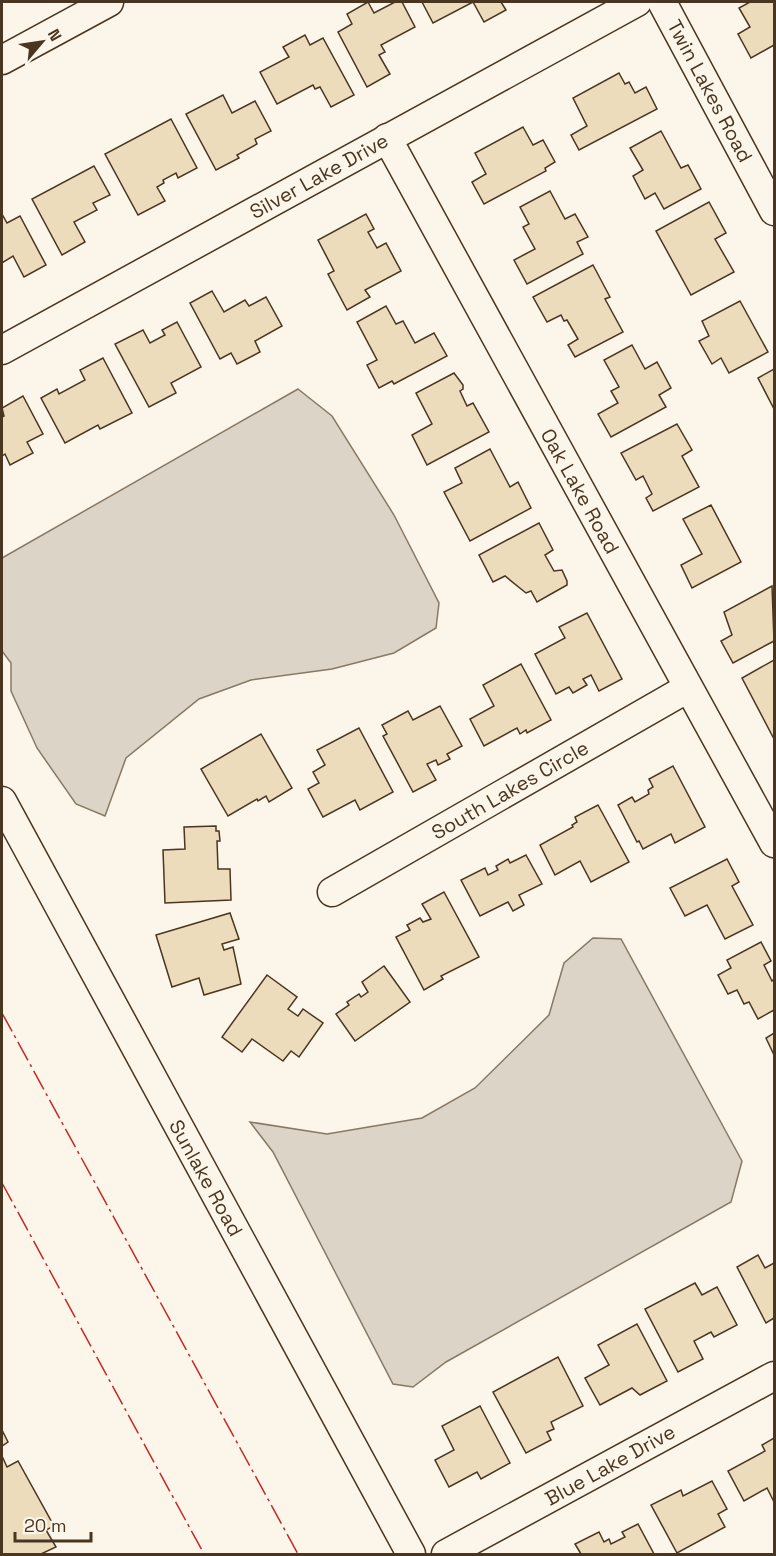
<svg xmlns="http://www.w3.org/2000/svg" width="776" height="1556" font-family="'Space Grotesk',sans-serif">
	<rect width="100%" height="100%" fill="#fbf6e9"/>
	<g fill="#dcd4c6" stroke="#887966" stroke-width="1.5">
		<polygon points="298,389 332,416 394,515 439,603 436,628 394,653 332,669 251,680 199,699 126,758 105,816 76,804 37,748 11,691 11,663 2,651 2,558"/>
		<polygon points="593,938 621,939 742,1161 731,1202 446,1362 413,1387 393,1384 273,1152 250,1122 327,1134 422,1118 475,1088 549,1015 564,963"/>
	</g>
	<g fill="#ecdcbc" stroke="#4a3520" stroke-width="1.5">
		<polygon points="368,2 374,13 395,2 402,2 415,27 381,45 385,52 379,55 390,74 367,87 338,32 352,24 347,14"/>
		<polygon points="422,2 501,2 506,10 484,22 473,2 433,23"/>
		<polygon points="750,2 774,2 774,45 751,58 738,34 750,27 739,8"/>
		<polygon points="305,35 310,45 323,38 354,95 331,107 320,87 315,89 313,85 277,104 260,72 289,57 283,47"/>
		<polygon points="619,73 625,84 629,82 635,93 646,87 657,109 579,150 571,135 587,126 573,98"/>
		<polygon points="223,95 232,113 255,101 271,131 255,139 257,144 237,155 239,158 216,170 186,114"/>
		<polygon points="171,119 197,168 178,178 176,173 163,180 164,183 157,187 165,201 138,215 105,154"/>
		<polygon points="523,127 533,145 543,140 555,162 545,168 546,171 484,204 472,182 486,174 475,153"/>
		<polygon points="661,131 681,168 688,165 701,189 664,209 655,193 645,199 633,176 643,170 630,148"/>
		<polygon points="94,166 110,195 93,203 97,210 74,222 85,242 62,255 32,199"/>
		<polygon points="550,191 565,219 575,214 588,237 577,242 583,254 527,284 514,260 535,249 523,227 529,224 520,207"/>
		<polygon points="709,202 726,233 715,239 734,272 691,295 656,231"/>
		<polygon points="2,214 7,223 20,216 46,265 24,277 13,256 2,263"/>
		<polygon points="366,214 374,229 368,232 377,248 386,243 401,271 365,290 370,297 347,310 328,274 334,271 318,240"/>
		<polygon points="593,265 610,297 605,299 623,332 575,357 568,345 578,339 567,320 564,321 561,315 547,322 533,297"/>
		<polygon points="212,291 224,312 245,300 249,306 266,297 282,326 255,341 260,352 237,364 231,353 220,359 190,303"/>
		<polygon points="740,301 768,352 729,373 721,358 712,364 699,341 709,336 702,321"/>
		<polygon points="386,306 396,324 403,321 415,343 434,333 447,356 394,384 392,381 379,388 367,365 377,360 357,322"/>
		<polygon points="177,322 201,367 171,383 176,393 149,407 115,344 143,330 150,343 165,335 162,330"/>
		<polygon points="632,345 645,369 657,362 671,388 659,395 666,407 611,437 598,414 618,403 611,391 619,387 604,360"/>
		<polygon points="103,358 132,413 100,429 98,425 65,443 41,398 57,389 59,394 85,380 80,370"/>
		<polygon points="774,369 774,409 758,378"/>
		<polygon points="454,373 463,385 463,389 460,391 467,406 473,403 489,432 427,465 412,435 432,424 416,393"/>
		<polygon points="23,396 43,434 27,442 33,453 10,465 5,454 2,456 2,417 4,416 2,408"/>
		<polygon points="677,424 692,450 682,456 699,487 653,511 646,498 652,494 643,476 636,480 621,453"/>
		<polygon points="490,449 510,487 518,482 531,508 470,541 444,492 462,483 455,468"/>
		<polygon points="711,505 741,562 692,588 681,565 702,554 683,519"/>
		<polygon points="539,523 553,550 545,555 554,571 562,570 567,581 567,585 537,602 531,591 526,593 505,576 493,582 479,555"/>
		<polygon points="772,586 774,641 733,663 721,641 732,635 724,612"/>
		<polygon points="587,613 622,679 599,691 591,675 583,679 587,685 573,693 569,687 556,694 535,654 565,638 559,627"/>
		<polygon points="774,660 774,739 742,678"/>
		<polygon points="521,664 551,720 527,733 526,730 520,734 517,728 484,746 470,719 494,706 483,685"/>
		<polygon points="440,706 462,746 447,754 450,759 438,765 436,760 427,764 436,780 413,792 383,736 387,734 382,725 408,711 413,720"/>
		<polygon points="359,728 393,792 360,810 355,800 323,817 308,789 319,783 313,772 325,765 317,750"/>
		<polygon points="261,734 292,788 269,802 266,796 258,801 257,799 228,816 201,769"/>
		<polygon points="673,766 705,827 675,843 671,834 643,849 639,841 637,842 618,805 632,797 635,802 649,794 648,790 653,787 649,779"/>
		<polygon points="598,805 629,862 591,882 580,861 555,875 540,845 573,827 572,825 577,822 575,817"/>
		<polygon points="216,826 216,831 219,831 220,841 217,841 218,869 230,869 231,900 165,903 163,850 185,849 184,827"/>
		<polygon points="526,855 542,884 519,895 524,905 513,911 508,902 480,916 461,880 485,868 488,875 498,870 496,866 508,859 510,863"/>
		<polygon points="727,859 739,882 732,886 753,925 725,939 707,905 685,916 670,888"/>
		<polygon points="444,892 479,957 441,976 443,979 424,990 396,937 410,930 407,925 420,918 423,922 431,919 422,904"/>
		<polygon points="230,913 239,939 222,944 224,950 233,947 241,984 204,995 199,978 172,987 156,935"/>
		<polygon points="761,942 771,961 764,965 772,981 774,979 774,1010 758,1019 749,1002 744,1004 737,990 728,994 718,975 731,968 727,960"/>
		<polygon points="384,966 410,1002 355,1041 336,1014 349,1005 347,1002 359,994 361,997 368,992 362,982"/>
		<polygon points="267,975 297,997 288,1009 298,1016 303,1009 323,1023 299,1057 291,1051 283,1061 252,1039 242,1052 222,1037"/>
		<polygon points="774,1033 774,1055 766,1038"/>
		<polygon points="758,1255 765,1268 774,1263 774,1318 766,1323 737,1267"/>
		<polygon points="695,1283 702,1295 717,1287 737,1325 714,1337 711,1332 694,1341 703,1359 678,1372 645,1309"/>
		<polygon points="637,1324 667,1381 640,1395 632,1388 600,1405 585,1378 609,1365 598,1345"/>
		<polygon points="558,1357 583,1406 551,1422 554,1429 547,1432 551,1440 526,1453 493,1392"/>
		<polygon points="480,1406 510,1463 481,1479 477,1472 449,1487 435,1460 454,1450 442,1426"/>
		<polygon points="2,1430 8,1442 2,1446"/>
		<polygon points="774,1438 774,1502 767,1488 744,1501 728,1471 765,1451 762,1445"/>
		<polygon points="2,1456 7,1467 18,1461 54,1526 46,1530 56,1547 41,1554 2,1554"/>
		<polygon points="712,1481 727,1509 718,1514 725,1527 677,1553 651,1505 681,1490 683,1496"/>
		<polygon points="638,1524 654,1554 581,1554 575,1544 599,1532 604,1542 609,1539 611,1544 625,1537 622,1532"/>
	</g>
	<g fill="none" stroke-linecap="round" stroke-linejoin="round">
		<g stroke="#4a3520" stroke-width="31">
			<g id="minor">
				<polyline points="662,2 774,211"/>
				<polyline points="2,60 109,2"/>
				<polyline points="387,138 774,843"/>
				<polyline points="2,350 637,2"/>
				<polyline points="2,801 411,1554"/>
				<polyline points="332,892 688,688"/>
				<polyline points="446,1554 774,1376"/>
			</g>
		</g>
		<use href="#minor" stroke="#fbf6e9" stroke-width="28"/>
		<g stroke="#c62828" stroke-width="1.5" stroke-dasharray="21 4.5 3 4.5" stroke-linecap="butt">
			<polyline points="2,1013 298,1554"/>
			<polyline points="2,1183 204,1554"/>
		</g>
	</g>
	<g text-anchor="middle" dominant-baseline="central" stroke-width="4.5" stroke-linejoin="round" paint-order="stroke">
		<g font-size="20" fill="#4a3520" stroke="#fbf6e9">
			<text transform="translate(710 91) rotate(62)">Twin Lakes Road</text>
			<text transform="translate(319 176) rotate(-29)">Silver Lake Drive</text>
			<text transform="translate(580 491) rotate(61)">Oak Lake Road</text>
			<text transform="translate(510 790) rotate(-30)">South Lakes Circle</text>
			<text transform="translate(206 1178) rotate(61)">Sunlake Road</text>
			<text transform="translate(610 1465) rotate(-29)">Blue Lake Drive</text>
		</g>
	</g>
	<rect width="776" height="1556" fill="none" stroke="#4a3520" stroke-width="6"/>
	<g transform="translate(42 42) rotate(61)" stroke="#fbf6e9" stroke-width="4.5" paint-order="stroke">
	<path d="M0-4.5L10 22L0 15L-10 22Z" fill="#4a3520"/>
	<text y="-9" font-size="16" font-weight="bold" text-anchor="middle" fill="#4a3520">N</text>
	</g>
	<path d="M15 1532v9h76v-9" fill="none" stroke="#4a3520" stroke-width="3"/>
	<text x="24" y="1532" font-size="18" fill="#4a3520" stroke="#fbf6e9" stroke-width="4.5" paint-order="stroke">20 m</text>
</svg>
